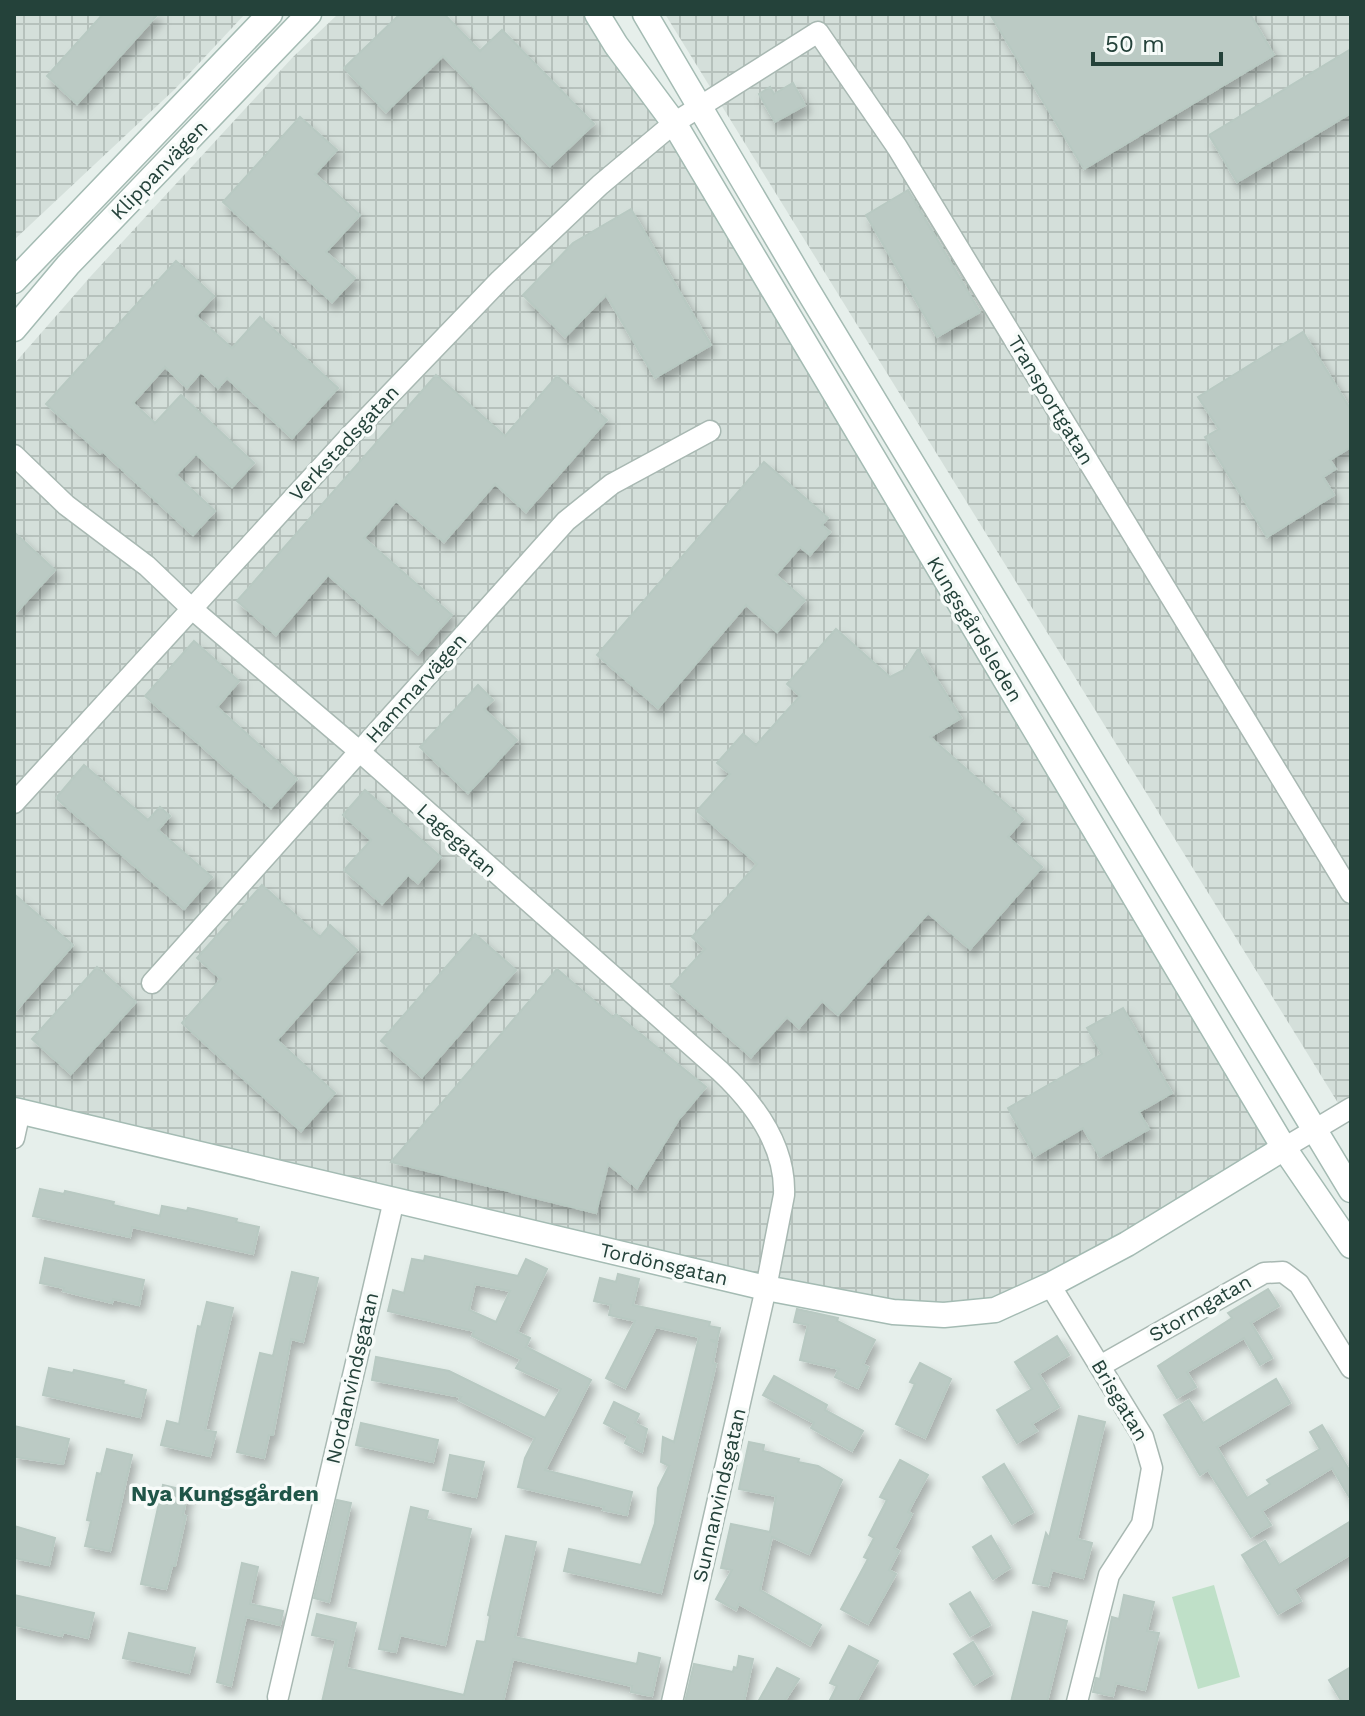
<svg xmlns="http://www.w3.org/2000/svg" width="1365" height="1716" font-family="'Work Sans',sans-serif">
	<defs>
		<pattern id="industrial-grid" width="8" height="8" patternUnits="userSpaceOnUse" patternTransform="scale(2)"><rect width="8" height="8" fill="#d4dfda"/><path d="M0 4h8M4 0v8" fill="none" stroke="#b6c1bc"/></pattern>
		<filter id="shadow"><feDropShadow dx="4.5" dy="7" stdDeviation="4" flood-color="#0004"/></filter>
	</defs>
	<rect width="100%" height="100%" fill="#e6efeb"/>
	<g fill="url(#industrial-grid)">
		<polygon points="14,14 245,14 175,89 14,240"/>
		<polygon points="338,14 591,14 673,127 1280,1146 1019,1297 894,1309 14,1108 14,364 91,276 293,57"/>
		<polygon points="665,14 1351,14 1351,1124"/>
	</g>
	<polygon fill="#bfe0c8" points="1214,1585 1240,1677 1198,1689 1172,1597"/>
	<g fill="#bbcac4" stroke="#b8c9c2" stroke-width="2" fill-rule="evenodd" filter="url(#shadow)">
		<polygon points="103,14 158,14 77,104 47,76"/>
		<polygon points="400,14 444,14 480,51 502,30 594,124 550,166 443,56 386,112 344,68"/>
		<polygon points="990,14 1250,14 1274,55 1084,169"/>
		<polygon points="1351,49 1351,113 1237,182 1209,135"/>
		<polygon points="793,83 805,105 775,122 759,94 770,87 774,94"/>
		<polygon points="300,117 337,150 315,174 360,215 326,252 355,278 332,302 223,202"/>
		<polygon points="908,190 980,312 937,337 866,215"/>
		<polygon points="631,209 711,345 655,378 606,295 565,337 523,295 573,243"/>
		<polygon points="176,261 214,296 196,316 232,348 260,317 338,388 292,438 227,378 218,388 201,372 187,388 165,367 133,403 155,423 181,395 254,463 232,487 196,454 176,475 215,511 193,535 102,451 100,453 46,404"/>
		<polygon points="1303,332 1351,410 1351,447 1330,460 1336,469 1323,477 1334,495 1267,537 1205,437 1219,429 1198,397"/>
		<polygon points="436,375 505,436 557,376 607,420 526,512 495,484 444,542 396,501 364,538 452,615 418,654 328,575 276,635 237,601"/>
		<polygon points="764,462 828,518 822,525 830,532 810,555 800,547 776,575 805,600 777,632 746,605 658,708 597,655"/>
		<polygon points="14,532 55,570 14,615"/>
		<polygon points="836,629 890,677 904,670 918,649 961,718 930,737 1023,819 1008,837 1042,867 970,949 928,913 838,1015 822,1001 799,1028 787,1017 751,1057 671,986 705,949 692,937 757,864 697,811 730,774 717,763 743,734 756,745 800,696 787,684"/>
		<polygon points="194,641 239,681 217,707 297,779 271,808 145,696"/>
		<polygon points="478,685 493,700 484,709 517,740 468,793 420,747"/>
		<polygon points="84,765 148,820 160,807 170,816 158,830 212,877 184,909 56,798"/>
		<polygon points="365,790 441,857 418,883 408,875 382,904 344,870 371,840 343,815"/>
		<polygon points="262,885 320,937 330,925 357,950 277,1040 335,1093 301,1131 182,1023 221,979 197,958"/>
		<polygon points="14,894 73,945 14,1013"/>
		<polygon points="475,934 516,970 422,1077 381,1041"/>
		<polygon points="97,967 136,1002 71,1074 32,1039"/>
		<polygon points="557,969 613,1017 616,1014 706,1087 679,1119 637,1188 608,1164 596,1213 391,1162"/>
		<polygon points="1123,1008 1172,1093 1139,1112 1149,1129 1100,1157 1083,1128 1035,1156 1008,1108 1102,1054 1087,1028"/>
		<polygon points="40,1189 64,1194 65,1191 114,1202 113,1205 160,1216 162,1206 187,1211 188,1208 237,1219 236,1222 259,1227 253,1254 132,1227 130,1237 33,1216"/>
		<path d="M425 1256 518 1276 526 1259 547 1269 517 1332 530 1338 526 1347 591 1380 545 1470 632 1492 627 1515 603 1510 604 1507 518 1487 525 1458 535 1438 459 1400 461 1397 372 1380 376 1357 449 1371 545 1418 561 1389 516 1368 521 1359 472 1336 474 1331 388 1311 393 1290 404 1293 412 1259 424 1261ZM475 1284 510 1291 496 1322 469 1310Z"/>
		<polygon points="45,1258 144,1280 139,1305 113,1299 112,1303 63,1291 64,1288 40,1283"/>
		<polygon points="292,1272 318,1278 303,1342 291,1339 273,1435 269,1435 264,1458 237,1452 260,1353 273,1356"/>
		<polygon points="618,1274 639,1279 633,1305 710,1322 709,1326 720,1328 717,1341 710,1340 717,1343 713,1363 716,1364 661,1593 564,1571 569,1549 641,1565 655,1523 658,1488 669,1466 661,1462 663,1437 674,1442 699,1337 656,1327 625,1388 606,1378 635,1321 609,1315 611,1305 594,1301 600,1278 616,1282"/>
		<polygon points="1268,1289 1279,1306 1251,1323 1272,1358 1260,1365 1244,1338 1187,1372 1196,1387 1177,1398 1158,1366 1232,1318 1228,1313"/>
		<polygon points="207,1302 233,1308 205,1430 216,1432 210,1456 161,1445 167,1421 179,1424 198,1326 201,1327"/>
		<polygon points="797,1309 838,1318 837,1321 875,1340 863,1364 868,1367 858,1388 835,1377 839,1369 800,1360 808,1325 794,1322"/>
		<polygon points="1057,1336 1069,1355 1039,1374 1059,1407 1032,1424 1037,1431 1017,1443 997,1410 1032,1389 1015,1362"/>
		<polygon points="920,1363 951,1379 925,1438 896,1424 915,1384 910,1382"/>
		<polygon points="49,1368 73,1373 74,1370 124,1381 123,1384 146,1390 140,1417 43,1395"/>
		<polygon points="774,1376 827,1405 825,1410 863,1431 852,1451 811,1428 814,1423 763,1395"/>
		<polygon points="1276,1379 1290,1403 1217,1447 1247,1498 1270,1484 1267,1480 1320,1449 1310,1432 1322,1425 1351,1473 1351,1500 1332,1468 1262,1511 1271,1525 1251,1537 1208,1470 1200,1475 1164,1415 1189,1400 1203,1423"/>
		<polygon points="614,1402 639,1414 635,1423 647,1429 642,1452 625,1443 628,1436 604,1423"/>
		<polygon points="1079,1416 1105,1422 1077,1539 1092,1543 1083,1578 1052,1570 1048,1586 1033,1583 1046,1533 1049,1538"/>
		<polygon points="361,1423 438,1440 433,1462 356,1445"/>
		<polygon points="14,1426 69,1439 63,1464 14,1457"/>
		<polygon points="749,1442 764,1445 763,1451 799,1459 798,1462 818,1466 842,1480 809,1554 772,1537 760,1590 821,1625 810,1645 739,1604 736,1610 716,1599 732,1570 721,1568 731,1524 770,1532 776,1496 739,1489"/>
		<polygon points="107,1449 132,1455 110,1551 85,1546 91,1521 87,1520 97,1473 101,1474"/>
		<polygon points="450,1455 484,1462 476,1497 443,1490"/>
		<polygon points="900,1460 928,1475 908,1512 912,1514 894,1548 899,1551 889,1570 896,1574 868,1624 841,1609 868,1559 864,1557 874,1538 869,1535 887,1500 880,1497"/>
		<polygon points="1004,1464 1033,1512 1012,1524 983,1477"/>
		<polygon points="163,1485 188,1491 183,1515 186,1516 175,1566 172,1566 166,1589 141,1584"/>
		<polygon points="337,1500 351,1503 329,1602 314,1598"/>
		<polygon points="411,1507 428,1511 426,1519 471,1529 445,1645 400,1635 396,1652 379,1649"/>
		<polygon points="1351,1521 1351,1554 1294,1589 1301,1601 1278,1614 1242,1555 1265,1541 1279,1565"/>
		<polygon points="14,1526 55,1538 49,1565 14,1558"/>
		<polygon points="506,1536 536,1542 515,1637 637,1664 639,1653 660,1658 652,1696 631,1692 632,1686 513,1659 503,1702 322,1702 336,1640 312,1635 317,1614 356,1623 346,1668 464,1695 477,1641 485,1642 490,1616 488,1615"/>
		<polygon points="991,1536 1010,1568 993,1579 973,1547"/>
		<polygon points="242,1563 258,1567 250,1604 283,1611 280,1625 246,1617 231,1686 217,1682"/>
		<polygon points="970,1592 990,1625 970,1636 950,1604"/>
		<polygon points="14,1595 94,1613 88,1638 63,1632 62,1636 14,1625"/>
		<polygon points="1124,1595 1154,1602 1147,1631 1159,1633 1145,1690 1116,1683 1113,1696 1093,1692 1096,1678 1100,1679 1112,1617 1119,1619"/>
		<polygon points="1033,1612 1067,1621 1047,1702 1011,1702"/>
		<polygon points="129,1633 195,1648 189,1673 123,1658"/>
		<polygon points="973,1642 992,1674 974,1685 954,1654"/>
		<polygon points="849,1646 878,1661 856,1702 829,1702 837,1686 830,1683"/>
		<polygon points="739,1656 753,1659 744,1702 685,1702 694,1664 733,1672 734,1667 737,1668"/>
		<polygon points="1351,1667 1351,1702 1342,1702 1329,1680"/>
		<polygon points="777,1668 799,1679 784,1702 758,1702"/>
	</g>
	<g fill="none" stroke-linecap="round" stroke-linejoin="round">
		<g stroke="#a8b8b2" stroke-width="23">
			<g id="street">
				<path d="M14 455 66 505 147 566 191 608 359 751 720 1071C754 1103 786 1146 784 1195L766 1288 672 1702"/>
				<polyline points="14,803 350,436 500,280 600,185 674,123 818,32 897,147 1351,893"/>
				<polyline points="152,983 566,521 612,484 710,431"/>
				<polyline points="14,1138 20,1111"/>
				<polyline points="1284,1148 1351,1108"/>
				<polyline points="1050,1285 1143,1437 1152,1468 1142,1524 1109,1575 1077,1702"/>
				<polyline points="1100,1366 1264,1273 1283,1272 1299,1284 1351,1368"/>
				<polyline points="278,1697 394,1200"/>
			</g>
		</g>
		<g stroke="#a4bbb3" stroke-width="27">
			<g id="secondary">
				<polyline points="597,14 616,45 674,123 1284,1148 1351,1246"/>
				<polyline points="645,14 807,289 1351,1190"/>
				<polyline points="14,281 270,14"/>
				<polyline points="14,329 68,265 309,14"/>
				<polyline points="14,1110 766,1288 893,1312 944,1315 995,1310 1050,1285 1127,1244 1284,1148"/>
			</g>
		</g>
		<use href="#street" stroke="#fff" stroke-width="20"/>
		<use href="#secondary" stroke="#fff" stroke-width="24"/>
	</g>
	<g text-anchor="middle" dominant-baseline="central" stroke-width="7" stroke-linejoin="round" paint-order="stroke">
		<g font-size="20" fill="#24423a" stroke="#f7fbf9">
			<text transform="translate(159 170) rotate(-46)">Klippanvägen</text>
			<text transform="translate(1051 400) rotate(59)">Transportgatan</text>
			<text transform="translate(344 443) rotate(-47)">Verkstadsgatan</text>
			<text transform="translate(975 629) rotate(59)">Kungsgårdsleden</text>
			<text transform="translate(416 688) rotate(-48)">Hammarvägen</text>
			<text transform="translate(457 840) rotate(42)">Lagegatan</text>
			<text transform="translate(664 1264) rotate(13)">Tordönsgatan</text>
			<text transform="translate(1200 1308) rotate(-30)">Stormgatan</text>
			<text transform="translate(352 1378) rotate(-77)">Nordanvindsgatan</text>
			<text transform="translate(1120 1400) rotate(59)">Brisgatan</text>
			<text transform="translate(719 1495) rotate(-77)">Sunnanvindsgatan</text>
		</g>
		<g font-size="22" font-weight="bold" fill="#1f5548" stroke="#f7fbf9">
			<text x="225" y="1493">Nya Kungsgården</text>
		</g>
	</g>
	<rect width="1365" height="1716" fill="none" stroke="#24423a" stroke-width="32"/>
	<path d="M1093 52v12h128v-12" fill="none" stroke="#24423a" stroke-width="4"/>
	<text x="1105" y="52" font-size="24" fill="#24423a" stroke="#f7fbf9" stroke-width="6" paint-order="stroke">50 m</text>
</svg>
